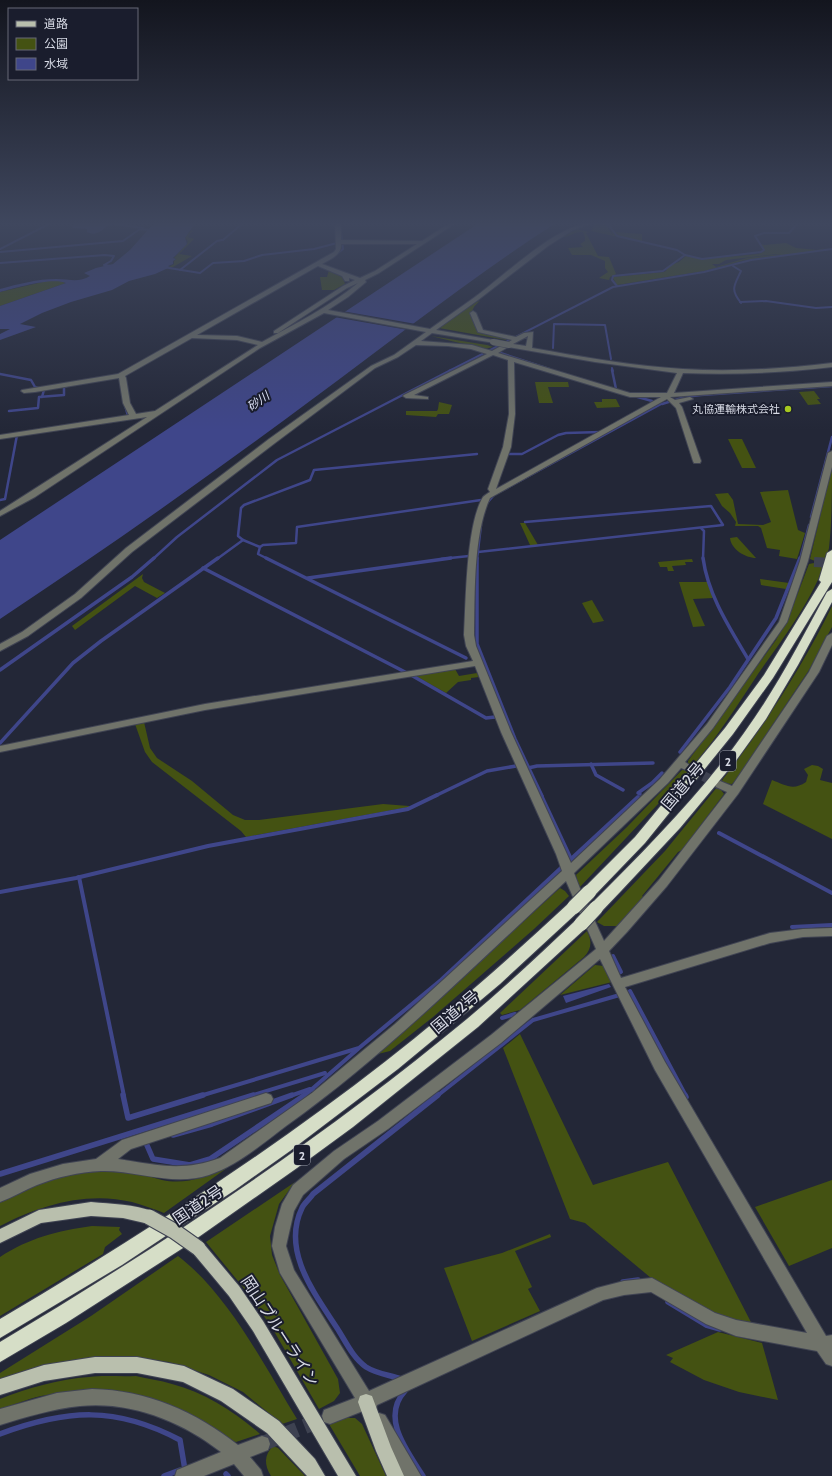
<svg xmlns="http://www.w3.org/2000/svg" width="832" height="1476" font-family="Cabin,'Noto Sans JP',sans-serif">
	<rect width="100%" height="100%" fill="#232737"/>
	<g fill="#445212" fill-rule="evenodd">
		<polygon points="596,223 605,223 613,236 611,230 616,236 620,237 615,232 642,234 642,242 664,247 591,231"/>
		<path d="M575 229 590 232 586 233 598 256 609 257 616 274 610 277 609 280 599 278 608 272 605 268V261L591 255H572L568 248 583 247 580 244 585 241V238L583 232C574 231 568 238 561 237Z"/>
		<polygon points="191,230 193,231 189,234 190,235 188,237 194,239 179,254 192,256 173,267 169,267 174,264 174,261 176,259 174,258 187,244 188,241 185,238"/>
		<path d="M786 243 796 248 817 250 825 248 821 250 745 260 704 271 617 285 613 278V277L664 272 666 271 668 266 679 262 686 256 705 259 758 254 765 251 761 244 764 245ZM777 254H781L747 258 716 267 712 264H719L726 260Z"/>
		<polygon points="329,270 342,276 345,284 334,290 322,290 320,277 327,277"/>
		<polygon points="47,281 59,281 66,283 0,306 0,292"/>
		<path d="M480 301C467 311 473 318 477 331L505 337 506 340 439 328 473 303Z"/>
		<polygon points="431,336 487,345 493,347 484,349"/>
		<polygon points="535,382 568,382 569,387 548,387 553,403 539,403"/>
		<polygon points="814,391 820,399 817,399 821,404 808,405 799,392"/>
		<polygon points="602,399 616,399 620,407 597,408 594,402 602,402"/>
		<polygon points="439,402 452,405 449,414 438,414 436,417 406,415 406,411 437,411 438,409"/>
		<polygon points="728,439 742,439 756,468 742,468"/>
		<path d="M832 466C832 493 832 521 829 548 819 592 784 637 758 674 737 706 716 739 691 768L688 764V761L776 640 793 606 809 564 814 563 815 561 810 559Z"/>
		<polygon points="788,490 798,530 805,533 797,559 779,556 780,550 767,548 761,528 758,526 735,526 736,522 730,513 722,506 715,494 728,493 733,500 738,524 763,525 771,522 760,492"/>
		<polygon points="520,523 525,523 538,545 530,545"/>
		<path d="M737 537 756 558C745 558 731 549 730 538Z"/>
		<polygon points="692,559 693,562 685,562 686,565 672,566 674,571 668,571 667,567 660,567 658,562"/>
		<polygon points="143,574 142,578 144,582 165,593 157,598 135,586 75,630 72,626"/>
		<polygon points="760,579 789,583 786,589 761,585"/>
		<polygon points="679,582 707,582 713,598 693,599 705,626 693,627"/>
		<polygon points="592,600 604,621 593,623 582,603"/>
		<path d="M832 606V627L809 670 737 778 732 784 720 783C763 727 801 670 832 606Z"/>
		<polygon points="455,669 459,676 477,673 479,677 471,678 471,680 458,682 446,693 414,675"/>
		<polygon points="144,722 150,748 157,758 192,781 233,815 245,820 259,820 383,804 409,806 409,807 246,837 241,831 152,762 145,752 135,724"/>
		<path d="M812 765 818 766 823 769 820 780 832 783V839L763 804 772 780C785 785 793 791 806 782L808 775 804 769Z"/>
		<polygon points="682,770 690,770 579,888 576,875 627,827"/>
		<polygon points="718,786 724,794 682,850 678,852 642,896 645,898 617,926 604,926 597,922 665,851"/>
		<polygon points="560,888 565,891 569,896 534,929 433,1017 390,1051 378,1054"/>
		<path d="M587 931C592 941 592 948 584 957L520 1010 502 1015 500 1013Z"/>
		<polygon points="595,965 604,966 612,982 560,995"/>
		<polygon points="520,1034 593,1185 668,1162 753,1326 731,1322 651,1278 585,1223 570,1219 503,1048"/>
		<path d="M227 1168 164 1213C154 1209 143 1205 132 1202 87 1191 40 1205 0 1226V1201C14 1194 27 1186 42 1181 66 1173 92 1170 117 1170 133 1170 147 1176 162 1180 185 1185 206 1177 227 1168Z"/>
		<polygon points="832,1180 832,1248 789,1266 755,1207"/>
		<polygon points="295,1182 279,1204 270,1236 272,1255 280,1275 338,1379 340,1393 334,1401 319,1409 271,1326 242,1286 206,1242"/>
		<path d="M92 1226 120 1227 119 1230 122 1234 105 1247 103 1254 0 1316V1257C29 1238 57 1231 92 1226Z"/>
		<polygon points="550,1234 551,1237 515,1251 532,1287 528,1289 540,1311 472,1341 444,1268 502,1253"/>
		<path d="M178 1256C228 1294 264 1365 297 1419L282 1424 243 1392 209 1375 169 1362 130 1357 86 1359 0 1381V1373L91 1316Z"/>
		<polygon points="718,1332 762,1343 778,1400 739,1392 704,1380 670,1362 673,1358 666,1355"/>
		<path d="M136 1376C148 1379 160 1380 172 1384 205 1393 234 1411 260 1434L236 1442 231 1441C214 1430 197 1417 178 1409 136 1389 87 1386 41 1396 27 1399 13 1405 0 1409V1399C27 1388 60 1379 89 1377 105 1375 120 1377 136 1376Z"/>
		<polygon points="345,1418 355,1418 362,1424 386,1476 360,1476 329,1424"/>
		<path d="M273 1446 278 1448 305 1476H271C264 1465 264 1455 273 1446Z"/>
	</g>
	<g fill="#3f468a">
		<path d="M74 223H110L116 224C112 225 108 225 106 227 100 232 95 236 87 232V229L73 228 72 227Z"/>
		<path d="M154 223H195L185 238 187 244 173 258 176 259 173 261V264L168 266 172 268 166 269 155 274 129 281 112 290 71 302 42 313 20 324 36 327 0 340V334L10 329H0V306L66 283C52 277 15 288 0 292V289C18 284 38 279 56 279 69 279 79 283 90 276L84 273 96 268 113 264 130 250Z"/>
		<path d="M479 223H556C472 277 394 339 314 398 211 475 107 548 0 619V540Z"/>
		<polygon points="609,984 611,987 566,1003 563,996"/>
	</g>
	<polygon fill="#232737" points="342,311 416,324 408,330 334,317"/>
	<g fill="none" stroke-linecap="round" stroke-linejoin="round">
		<g stroke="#3f468a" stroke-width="2">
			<polyline points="607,223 617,236 677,250 685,255 663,271 613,276 612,280 617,286"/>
			<polyline points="114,224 143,228"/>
			<polyline points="223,240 243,223"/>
			<polyline points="0,249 51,223"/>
			<polyline points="0,252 123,241 140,229 150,230"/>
			<polyline points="685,255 702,259 761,252 764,250 755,236 764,233 789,233 798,223"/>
			<polyline points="333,257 343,249 340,223"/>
			<polyline points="0,263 105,255 114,256 111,261 104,265 111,266"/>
			<path d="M733 266 741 271C734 286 730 289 741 303"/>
			<polyline points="169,268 200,273 213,263 244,261 262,255 314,249 337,243"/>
			<polyline points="180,270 217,241 222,240"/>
			<polyline points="740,302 766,301 816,308 832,307"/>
			<polyline points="553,348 554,324 605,325 611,359"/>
			<polyline points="495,351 550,369"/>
			<polyline points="612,368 613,371"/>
			<polyline points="449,371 613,287 704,272 751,260 832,249"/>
		</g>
		<g stroke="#3f468a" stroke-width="2.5">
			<polyline points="612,370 616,389"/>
			<polyline points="0,374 31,380 35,387 44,390 42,397"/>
			<polyline points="634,396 652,401"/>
			<polyline points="662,404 685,397 701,395 832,386"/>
			<polyline points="125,405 128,416"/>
			<polyline points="9,411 38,408 39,397 64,395 64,387 67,386"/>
			<polyline points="509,454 522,454 558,435 566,433 601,432"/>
			<polyline points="0,500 5,499 17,435 19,435"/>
			<polyline points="487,503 494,495 661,404"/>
			<polyline points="811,517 832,437"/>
			<polyline points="701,528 704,531 703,559"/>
			<polyline points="243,540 260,547 258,554 268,559"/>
			<polyline points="260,547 263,545 296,543 297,527 481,500"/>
			<polyline points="478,552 723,525 711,506 525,522"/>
			<polyline points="153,559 177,537 277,460 451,370"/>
			<polyline points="217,559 243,540 238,536 241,508 244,505 310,480 314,470 477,454"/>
			<polyline points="441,559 469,556"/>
			<polyline points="477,559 481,525"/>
			<polyline points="800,559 809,525"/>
		</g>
		<g stroke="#3f468a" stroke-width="3.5">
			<polyline points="266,558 466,658"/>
			<polyline points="477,558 477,644 515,739 542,796"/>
			<path d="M703 558C708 595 729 627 748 659"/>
			<polyline points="203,568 407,673"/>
			<polyline points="308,578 451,558"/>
			<polyline points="0,670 132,577 154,558"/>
			<polyline points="411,675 486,718 495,717"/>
			<polyline points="0,743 73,663 101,641 218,558"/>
			<polyline points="680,752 730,687 776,618 800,558"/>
			<polyline points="591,764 596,775 623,790"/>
			<polyline points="528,768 537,766 653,763"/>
			<polyline points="640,794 638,793 652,783 662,773"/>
			<polyline points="435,796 487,771 516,766"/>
		</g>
		<g stroke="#3f468a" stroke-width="4">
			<polyline points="541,795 571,859"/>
			<polyline points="719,833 832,893"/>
			<polyline points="570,860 638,797"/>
			<polyline points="79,877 124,1096"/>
			<polyline points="0,892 76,878 208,846 408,809 437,795"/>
			<polyline points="792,927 832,925"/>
			<polyline points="613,956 621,972"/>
			<polyline points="630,991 686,1096"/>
			<polyline points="502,1018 515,1014"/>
			<polyline points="200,1096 359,1048 441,980 562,867"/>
			<polyline points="250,1096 325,1073"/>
			<polyline points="290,1096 310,1089 313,1090"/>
			<polyline points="304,1096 358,1049"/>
			<polyline points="437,1096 533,1020 630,992"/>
		</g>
		<g stroke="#3f468a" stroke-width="5.5">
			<polyline points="123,1095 128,1118 203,1095"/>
			<polyline points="685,1095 686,1097"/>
			<polyline points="173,1135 212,1124 292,1095"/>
			<polyline points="146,1143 153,1159 190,1165 210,1159 305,1095"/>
			<polyline points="0,1174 253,1095"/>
			<polyline points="623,1282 638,1280"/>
			<polyline points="668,1302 706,1325 720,1329"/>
			<path d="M401 1379C390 1375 377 1374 366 1367 353 1358 346 1342 337 1328 315 1294 281 1251 302 1208 304 1203 310 1199 313 1194L438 1095"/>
			<path d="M405 1391C380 1418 408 1452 423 1476"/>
			<path d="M0 1434C67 1409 116 1406 180 1440L185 1470"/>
			<polyline points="226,1474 228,1476"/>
			<polyline points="164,1476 180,1470"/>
		</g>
		<g stroke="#3e4251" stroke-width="10" stroke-dasharray="10 4.5" stroke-linecap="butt">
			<polyline points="814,562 832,563"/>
			<polyline points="691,769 720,785"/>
		</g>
		<polyline stroke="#3e4251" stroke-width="15" stroke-dasharray="15 8" stroke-linecap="butt" points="262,1444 330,1416"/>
		<g stroke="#404453" stroke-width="2">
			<g id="minor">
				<path d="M335 223H341V240L422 241 450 223H456L379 273 365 280 366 282 348 297 328 310 430 329C445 318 460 308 475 297 503 277 558 223 592 223L573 230 548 246 478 300 436 330 493 340 495 341V343L432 333 421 341 472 345 492 351 512 340 478 332 470 313 473 311 476 313 483 330 516 337 524 333 533 332 532 348C582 357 633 366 683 369 733 372 782 369 832 363V367C782 373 733 375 683 373L674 393 832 382V386L670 397 675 400 690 397 693 399 679 403 682 407 701 461 700 463H694L693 461 676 408 667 399 490 498C473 535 475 594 474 635L476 646 511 732 571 863 660 779 707 724 779 622 800 561 828 453 832 451V467L808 561 787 622 713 728 685 762 696 769 695 771 691 772 681 768 668 783 574 873 581 891 604 941 659 880 727 792 716 787 715 785 716 783 720 781 732 786 809 672 827 636 832 633V645L819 672 738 794 667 886 627 932 609 951 621 978 770 933 803 929 832 928V936L803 937 770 943 625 987 665 1062 826 1336 832 1335V1366L826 1364 817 1351 736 1336 706 1324 651 1292 624 1295 603 1300 377 1405 375 1412 369 1414 363 1411 330 1424 324 1422 322 1416 324 1410 355 1398 280 1273 272 1246 275 1227 282 1204 293 1185 334 1151 378 1121 491 1035 596 949 566 881C475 965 387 1054 286 1126 262 1144 238 1165 209 1175 173 1187 137 1170 101 1171 79 1172 57 1177 37 1185 25 1190 13 1197 0 1202V1188L30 1174 63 1164 96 1159 122 1140 266 1093 271 1095 273 1099 271 1103 131 1149 118 1159C156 1165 183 1172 220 1158L312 1093 395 1024 562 871 556 854 501 732 475 666 205 710 0 752V746L205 704 473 661 466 646 464 635C466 601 466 525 483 497 485 495 487 494 490 492L488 489 503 447 509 414 508 360 493 355 414 395 428 397V399L406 398 403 396 404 395 487 354 471 349 448 346 416 345 398 357 375 368 275 443 132 552 81 598 28 636 0 651V644L22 632 75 594 126 548 269 439 371 366 394 355 426 332 324 313 260 348 35 497 0 516V511L147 417 0 439V435L129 415 123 403 119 378 35 392 24 393 21 391 22 390 118 374 334 252 336 249ZM341 244H417L375 271 360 278 322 264C330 259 342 255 341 244ZM318 266 342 276 345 281H349V278L355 280 343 286 274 331V333H278L347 288 358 283C329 307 295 324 262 342L237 336 197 335ZM528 336 526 346 513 344ZM192 338 237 340 258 345 155 411 136 414 130 403 126 378 125 376ZM508 347 595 362 677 373 667 393H630L498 353ZM514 362 630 397H661L496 489 511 447 515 414ZM600 959 655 1070 807 1333 736 1320 715 1313 652 1278 624 1281 597 1288 369 1391 294 1270 286 1246 294 1211 303 1195 344 1159 388 1129 501 1043Z"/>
				<path d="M92 1389C147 1390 196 1412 238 1445L262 1436 268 1438 270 1444 268 1450 250 1457 261 1470 263 1476H244L234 1464 204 1476H175L177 1470 221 1452C181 1421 131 1401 80 1406 52 1409 26 1417 0 1425V1409L57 1393Z"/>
				<polygon points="379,1413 385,1415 421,1476 403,1476 371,1421 373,1415"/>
			</g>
		</g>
		<g stroke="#404453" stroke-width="2">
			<g id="major">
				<path d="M91 1202C112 1204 134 1204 154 1212L156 1217 154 1222 149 1224 123 1218 91 1216 41 1223 0 1243V1229L39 1210Z"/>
				<polygon points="198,1241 203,1243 239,1286 263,1321 356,1476 338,1476 253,1331 229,1296 193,1253 191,1248 193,1243"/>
				<polygon points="95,1357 137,1357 184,1366 233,1389 279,1421 315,1459 325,1476 307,1476 267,1433 221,1401 183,1382 137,1373 95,1373 44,1381 0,1395 0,1379 44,1365"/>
				<polygon points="366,1394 372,1396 391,1447 404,1476 387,1476 376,1451 358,1402 360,1396"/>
			</g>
		</g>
		<g stroke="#404453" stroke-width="2">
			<g id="highway">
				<polygon points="832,550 832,582 773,678 733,734 645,843 594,896 589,897 584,896 582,892 584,888 635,837 725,728 764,675 821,582 819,580 827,553"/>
				<path d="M832 589V602L798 665 766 719 735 762 680 828 621 891 601 912 596 913 591 912 589 908 591 904C645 850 700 795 744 733 776 689 801 640 827 592Z"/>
				<path d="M574 902 579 903 581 907 579 911 500 984 450 1026 398 1069 290 1151 235 1190 122 1265 0 1338V1319C134 1240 264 1156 386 1061 450 1011 510 958 569 903Z"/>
				<path d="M581 919 586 920 588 924 586 928 478 1027 353 1127 297 1168 183 1248 66 1323 0 1362V1342C162 1245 321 1140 467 1019 504 988 540 954 576 920Z"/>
			</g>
		</g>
		<use href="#minor" fill="#70736a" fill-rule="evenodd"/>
		<use href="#major" fill="#b9bfad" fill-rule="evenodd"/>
		<use href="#highway" fill="#d6dec7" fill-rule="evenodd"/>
		<g stroke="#404453" stroke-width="7" stroke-linecap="butt">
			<polyline id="minor-bridge" points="493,342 509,345"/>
		</g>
		<g stroke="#404453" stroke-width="17" stroke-linecap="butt">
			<polyline id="major-bridge" points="149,1217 174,1231 198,1248"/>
		</g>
		<g stroke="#404453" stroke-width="16" stroke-linecap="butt">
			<g id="highway-bridge">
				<polyline points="574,907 589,892"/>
				<polyline points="581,924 596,908"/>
			</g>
		</g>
		<use href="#minor-bridge" stroke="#70736a" stroke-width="6"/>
		<use href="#major-bridge" stroke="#b9bfad" stroke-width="15"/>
		<use href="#highway-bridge" stroke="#d6dec7" stroke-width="14"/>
	</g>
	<linearGradient id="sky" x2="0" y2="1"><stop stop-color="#13151e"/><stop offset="0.52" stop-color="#3f475e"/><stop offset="1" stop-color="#3f475e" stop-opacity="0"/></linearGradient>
	<rect width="832" height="430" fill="url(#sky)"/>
	<circle fill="#a6c820" stroke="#1a1d2d" stroke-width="1.5" cx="788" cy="409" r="4"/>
	<g text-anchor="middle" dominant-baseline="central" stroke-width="4" stroke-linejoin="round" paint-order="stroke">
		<g font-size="11" fill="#d7dae5" stroke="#1a1d2d" text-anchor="end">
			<text x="780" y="409">丸協運輸株式会社</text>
		</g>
		<g font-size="12" font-style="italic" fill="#d9def2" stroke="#1a1d2d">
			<text transform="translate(258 401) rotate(-35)">砂川</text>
		</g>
		<g fill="#1a1d2d" stroke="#9ea1ae" stroke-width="1">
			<rect x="720" y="751" width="16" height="20" rx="3"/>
			<rect x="294" y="1145" width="16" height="20" rx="3"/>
		</g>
		<g font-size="12" font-weight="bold" fill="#d7dae5">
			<text x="728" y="761">2</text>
			<text x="302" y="1155">2</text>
		</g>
		<g font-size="16" fill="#d7dae5" stroke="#1a1d2d">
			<text transform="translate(683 786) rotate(-50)">国道2号</text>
			<text transform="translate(455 1012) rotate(-40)">国道2号</text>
			<text transform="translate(198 1205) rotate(-34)">国道2号</text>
			<text transform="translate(280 1331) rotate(57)">岡山ブルーライン</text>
		</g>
	</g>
	<rect x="8" y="8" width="130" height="72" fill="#1a1d2d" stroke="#666977"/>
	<rect x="16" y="21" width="20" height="6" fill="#b9bfad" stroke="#666977"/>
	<text x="44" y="28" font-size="12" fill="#d7dae5">道路</text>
	<rect x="16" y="38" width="20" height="12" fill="#445212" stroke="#666977"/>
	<text x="44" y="48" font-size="12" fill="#d7dae5">公園</text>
	<rect x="16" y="58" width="20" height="12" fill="#3f468a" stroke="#666977"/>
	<text x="44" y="68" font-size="12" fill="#d7dae5">水域</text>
</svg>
